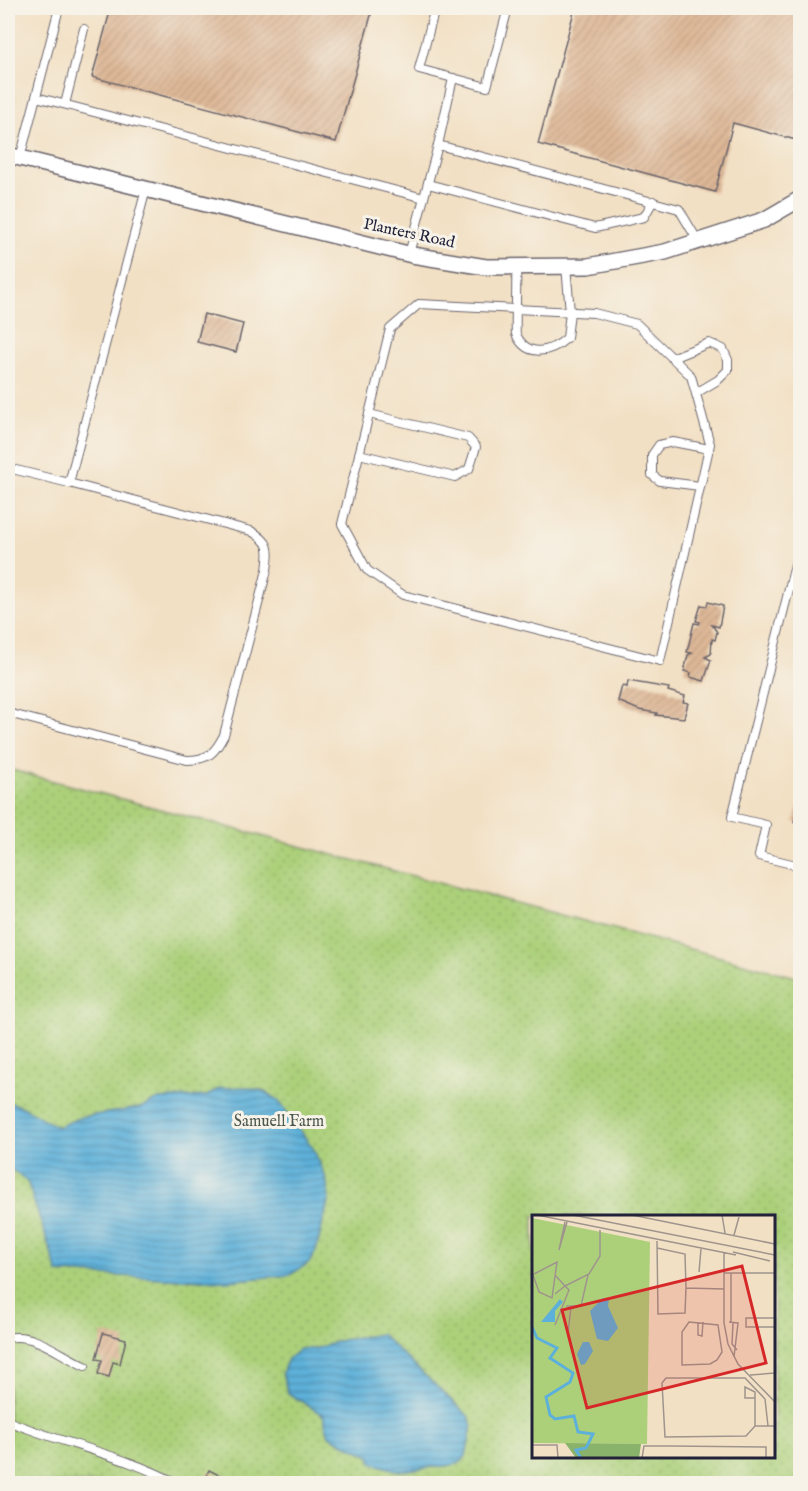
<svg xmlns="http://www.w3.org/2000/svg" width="808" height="1491" font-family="'IM FELL English',serif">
	<defs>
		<pattern id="green-dots" width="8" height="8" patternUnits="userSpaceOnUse" patternTransform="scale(1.5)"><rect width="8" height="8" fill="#acd07a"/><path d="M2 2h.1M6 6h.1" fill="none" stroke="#94b26a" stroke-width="1.8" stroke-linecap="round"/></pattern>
		<pattern id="water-rules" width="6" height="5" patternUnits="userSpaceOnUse" patternTransform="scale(1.5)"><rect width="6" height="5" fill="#5db0d9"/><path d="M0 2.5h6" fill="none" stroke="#4c8fb1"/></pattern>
		<pattern id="building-hatch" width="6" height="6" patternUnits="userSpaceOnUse" patternTransform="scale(1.5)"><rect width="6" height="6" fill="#deb897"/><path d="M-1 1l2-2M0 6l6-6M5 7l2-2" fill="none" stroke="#be9e83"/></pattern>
	</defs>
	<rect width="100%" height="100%" fill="#f7f3e8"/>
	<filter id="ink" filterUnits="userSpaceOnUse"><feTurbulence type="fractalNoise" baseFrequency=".0167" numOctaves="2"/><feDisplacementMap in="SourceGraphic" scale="12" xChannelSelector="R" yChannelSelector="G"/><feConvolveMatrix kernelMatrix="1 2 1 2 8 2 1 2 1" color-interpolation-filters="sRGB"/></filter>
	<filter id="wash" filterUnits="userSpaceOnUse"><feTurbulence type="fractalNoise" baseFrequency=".008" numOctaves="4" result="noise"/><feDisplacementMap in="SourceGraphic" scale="24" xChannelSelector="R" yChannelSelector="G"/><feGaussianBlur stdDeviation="1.35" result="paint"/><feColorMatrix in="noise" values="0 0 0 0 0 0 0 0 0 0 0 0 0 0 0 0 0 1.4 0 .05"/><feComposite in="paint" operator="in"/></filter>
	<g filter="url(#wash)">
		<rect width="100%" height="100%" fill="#f2e0c4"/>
		<path fill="url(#green-dots)" stroke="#67795a" stroke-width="1.5" fill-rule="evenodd" d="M8 769 800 978V1483H8ZM534 1216H774V1456H534Z"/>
		<g fill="url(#water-rules)" stroke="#40698a" stroke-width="1.5">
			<path d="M245 1087 263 1091 278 1100 313 1148 326 1178 329 1198 316 1251 309 1263 290 1275 226 1281 58 1273 27 1181 8 1167V1102C27 1106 40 1119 58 1127L81 1117 140 1108 159 1099 207 1096 220 1088Z"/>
			<polygon points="381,1334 469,1417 472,1426 466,1456 462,1461 452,1465 399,1471 372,1463 370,1456 329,1436 323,1415 288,1393 282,1373 288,1359 300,1349 315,1349 342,1340"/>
		</g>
		<g id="blocks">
			<g fill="url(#building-hatch)">
				<polygon points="111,8 373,8 336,142 92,77"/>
				<polygon points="575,8 800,8 800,125 796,140 733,123 715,192 538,144"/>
				<polygon points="204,314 243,324 236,352 197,342"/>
				<polygon points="708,602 723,606 719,627 712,625 717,632 715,640 712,639 711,654 705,657 711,660 704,681 690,677 691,673 684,671 688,655 692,653 687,652 694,623 699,624 700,622 696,621 701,605 707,606"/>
				<polygon points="628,681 669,688 668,691 685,696 683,702 688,703 684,718 656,715 657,713 639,710 618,701 622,686 627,687"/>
				<polygon points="800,800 800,823 794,822"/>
				<polygon points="103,1333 126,1339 120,1364 113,1362 109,1377 98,1374 102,1360 96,1359"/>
				<polygon points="209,1470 237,1484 202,1484"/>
			</g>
		</g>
	</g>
	<g filter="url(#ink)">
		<use href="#blocks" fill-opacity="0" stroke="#6b646b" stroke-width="1.5"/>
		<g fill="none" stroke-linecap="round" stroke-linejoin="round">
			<g stroke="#6b646b" stroke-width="10">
				<g id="lane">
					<polyline points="435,8 419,69 487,87 508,8"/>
					<polyline points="36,97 59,8"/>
					<polyline points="65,104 84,29"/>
					<polyline points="438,145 453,78"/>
					<polyline points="20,158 36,97 424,198"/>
					<polyline points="428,184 595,228 644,217 653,201"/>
					<polyline points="409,254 438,145 679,209 698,241"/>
					<path d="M516 267C517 276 515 330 516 334 527 359 551 352 567 338L570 312 566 266"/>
					<polygon points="419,304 594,313 637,324 691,376 710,444 660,661 403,595 367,570 342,524 390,329"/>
					<polyline points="672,358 709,343 723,349 728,360 728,370 718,380 696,393"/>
					<polyline points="359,454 455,477 469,469 476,447 468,438 369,414"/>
					<polyline points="8,468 69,483"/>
					<polyline points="700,486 660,481 652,475 652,455 659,445 673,442 709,449"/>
					<polyline points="800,545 732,817 766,825 759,856 800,866"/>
					<path d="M8 713 187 760C208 760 215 753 224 735L267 570C270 549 271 542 251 531L69 483 146 189"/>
					<path d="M8 1338C34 1332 60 1355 85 1366"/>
					<path d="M8 1421C63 1444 124 1455 178 1484"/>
				</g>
			</g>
			<g stroke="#6b646b" stroke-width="18">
				<polyline id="street" points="8,155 412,255 486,267 588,266 665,252 764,220 800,199"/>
			</g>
			<use href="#lane" stroke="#fff" stroke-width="8"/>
			<use href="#street" stroke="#fff" stroke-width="15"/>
		</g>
	</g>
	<g text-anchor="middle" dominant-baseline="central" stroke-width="6" stroke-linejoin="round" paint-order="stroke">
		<g font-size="16" fill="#22223b" stroke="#f7f3e8">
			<text transform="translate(409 234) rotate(12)">Planters Road</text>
		</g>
		<g font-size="16" fill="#4b564e" stroke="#f7f3e8">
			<text x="279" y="1122">Samuell Farm</text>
		</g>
	</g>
	<g transform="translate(532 1215)">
		<rect width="243" height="243" fill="#f2e0c4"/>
		<path d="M0 3 118 27 115 229 0 228Z" fill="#acd07a"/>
		<path d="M33 228 109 229 107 243H44Z" fill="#89b26a"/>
		<path d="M71 83 77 84 76 91 86 113 76 126 65 124 58 96ZM28 84 31 87 23 96V107H9ZM51 127H57L61 136 53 149 49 150 45 139Z" fill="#5db0d9"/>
		<path fill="none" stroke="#5db0d9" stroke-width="3" d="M0 112 5 123 25 133 18 143 41 158 38 167 14 182 18 200 23 204 42 201 46 217 61 219 54 233 44 235 49 243"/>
		<path fill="none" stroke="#9f948d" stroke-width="1.5" d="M5 0 204 40M41 0 243 40M100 0 243 29M190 0 193 18M33 7 27 35 35 7M202 20 207 2M125 26 126 99 153 98 154 73 192 74M125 33 153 39 154 73M201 37 238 46M192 38V108L196 129 206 149 243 187M0 57 7 77 20 83 25 47 2 59M167 57 169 34M192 58H199V107M199 58H243M23 60 33 71 57 59 68 41V15M23 79 33 71 37 75 23 110M34 91H49L56 60M243 103H214V112H243M157 107 186 110 190 137 185 145 178 149 150 150V117ZM166 107V120L170 121 171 107M197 107 206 108 202 142M201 108 200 129 205 135M36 118 39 92M218 160 243 158M223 183H213V172L223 177V211M236 211 233 184 213 163H134L130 168 133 222 214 221 223 211H243M0 230H25L26 243M110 243 112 231H139L234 232V243"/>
		<path fill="#d62828" fill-opacity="0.15" stroke="#d62828" stroke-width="3" d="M210 51 234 148 55 193 30 95Z"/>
		<rect width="243" height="243" fill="none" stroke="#22223b" stroke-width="3"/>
	</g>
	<rect width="808" height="1491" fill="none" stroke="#f7f3e8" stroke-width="30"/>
</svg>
